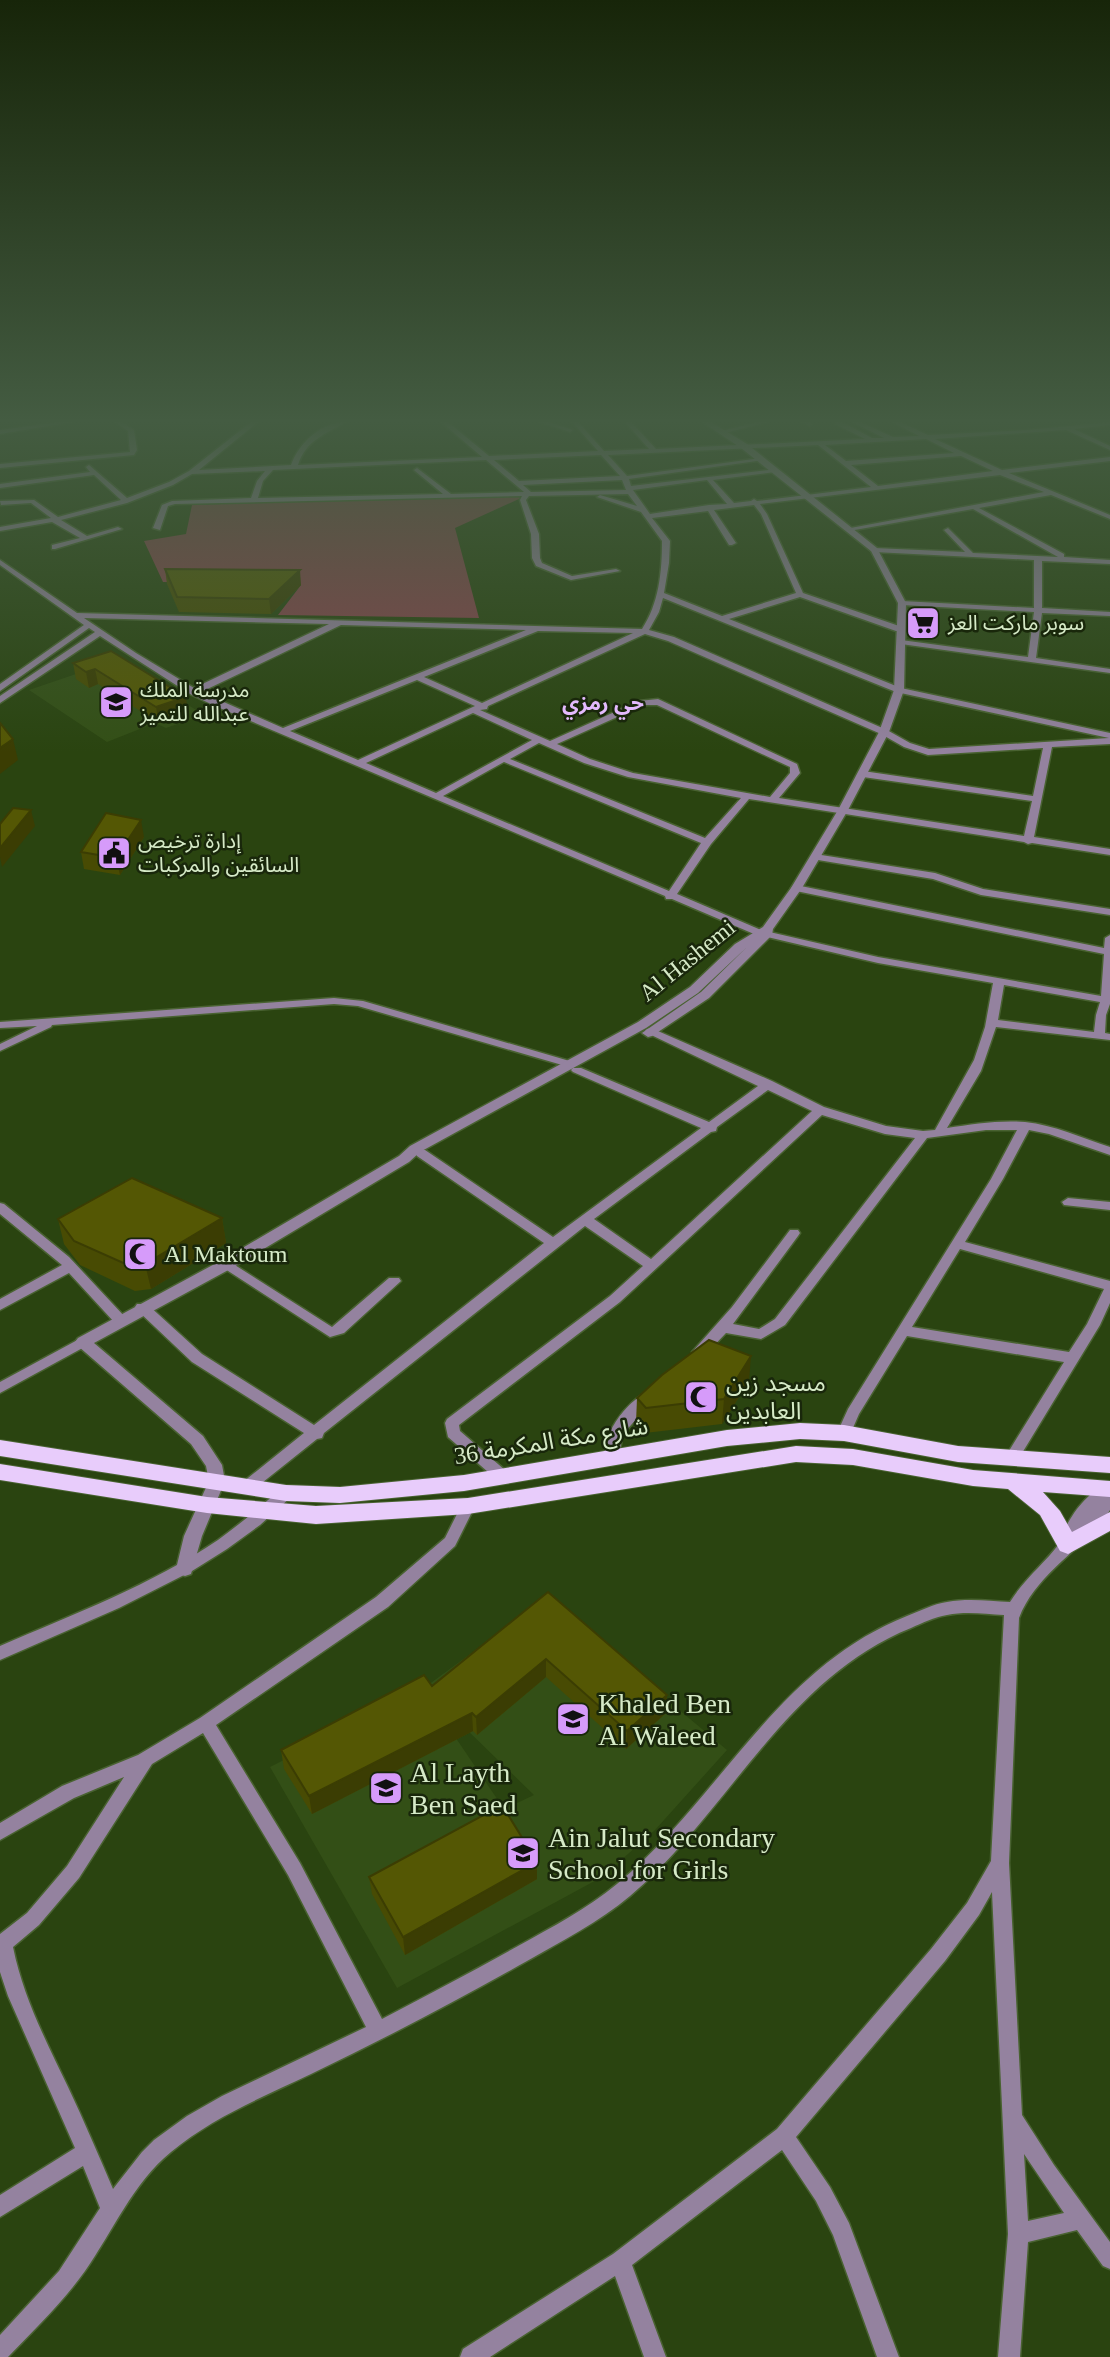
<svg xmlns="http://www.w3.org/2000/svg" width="1110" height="2357" font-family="'Times New Roman','Noto Sans Arabic',serif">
	<rect width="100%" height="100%" fill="#2a4410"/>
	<g fill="#334f16">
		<polygon points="117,660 204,715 166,728 155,723 107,742 29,690"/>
		<polygon points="546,1598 727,1750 655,1830 602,1877 397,1988 270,1767 421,1691 426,1694 504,1809 534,1795 424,1688"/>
	</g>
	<polygon fill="#87434d" points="532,493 455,528 479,618 278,615 301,585 163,582 144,541 186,534 192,505"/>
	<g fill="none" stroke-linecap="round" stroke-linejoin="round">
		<g stroke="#496231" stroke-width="3">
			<g id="minor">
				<polygon points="58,422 73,422 0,434 0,430"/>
				<polygon points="115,422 122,422 134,430 137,450 134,455 0,468 0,464 130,452 128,431"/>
				<path d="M251 422H258L199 470 291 465C299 443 321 422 346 422 326 434 306 440 298 465L482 457 441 422H448L489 456 598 451 572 422H578L604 451 649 449 625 422H631L656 449 865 439 835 424V422H842L872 438H884L852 422H860L893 437 919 436 892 422H900L928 435 1027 430 1110 422V425L1074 429 1110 446V450L1066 430 935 439 1002 470 1110 457V461L1009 473 1110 515V519L1051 495 979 508 1064 554V557L1110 560V564L1042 561V608L1110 612V616L1042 613 1036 658 1110 669V673L901 644 897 642 901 640 1028 657 1034 612 902 605 898 603 902 601 1034 608V560L874 552 870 550 874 548 965 552 944 530 948 528 973 553 1058 557 973 509 849 531 845 529 1044 492 1000 475 760 504 767 514 803 593 902 627V631H896L800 597 729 619 901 688 1110 733V744L1052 747 1034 837 1110 849V855L1032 843 1028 844 1024 842 749 799 711 844 677 894 761 930 878 957 1101 996 1104 954 796 891 791 888 796 885 1104 948 1105 938 1110 935V1004L1106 1015 1105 1033 1110 1034V1040L996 1027 981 1071 947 1128C973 1124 999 1120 1025 1122 1054 1125 1082 1138 1110 1147V1155L1049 1134 1029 1130 1003 1179 965 1242 1110 1281V1303L1100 1325 1016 1463 1011 1465 1006 1463 1004 1459 1064 1362 907 1336 859 1414 849 1437 844 1438 839 1437 837 1433 848 1409 991 1179 1017 1130H986L927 1138 785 1325 761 1339 726 1333 704 1356H694L692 1352 732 1307 790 1230H798L800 1233 798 1236 733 1324 759 1329 775 1319 915 1138 885 1134 822 1115 620 1302 459 1425 460 1431 506 1471 508 1475 506 1479 501 1481 496 1479 448 1437 445 1423 447 1419 610 1296 643 1266 585 1226 324 1433 322 1438 317 1439 253 1490 248 1492 243 1490 241 1486 243 1482 304 1433 192 1362 137 1310 135 1307 137 1304H147L202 1354 314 1425 544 1243 417 1156 415 1153 417 1150H425L553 1237 701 1128 573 1072 571 1070 573 1068H581L709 1122 758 1086 647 1033 645 1031 647 1029 651 1028 772 1081 824 1107 886 1126 923 1131 935 1130 974 1060 985 1027 993 983 878 963 754 934 672 899H666L665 896 215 706 190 694 100 636 0 703V696L95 632 89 628 0 691V684L84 625 0 565V560L77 613 642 629C659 603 662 572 662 541L641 512 597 497 600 495 637 506 628 494 529 496 526 500 539 534 540 558 542 563 572 576 616 569 620 571 571 580 536 566 532 558 531 534 520 500 522 496 175 504 168 506 160 530 153 528 162 505 172 501 251 498 257 481 265 471 192 474 173 485 127 503 61 520 87 536 118 527 122 529 55 549H52V545L80 538 52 522 0 531V527L51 518 31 503 1 505 0 501 34 500 58 517 121 500 94 475 0 488V484L90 472 86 467 89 465 127 498 169 482 189 471ZM926 439 954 453 846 461 825 445ZM818 445 871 487 757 501 754 499 751 501 734 503 713 480 775 472 778 470 777 469 631 486 629 479 764 460 761 458 627 476 608 455ZM601 455 620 476 519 481 494 460ZM961 456 993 471 878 486 851 465ZM486 460 524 492 451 494 417 468 414 470 415 471 443 494 258 498 263 481 273 470ZM622 480 626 490 531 492 523 485ZM707 480 727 504 709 505 650 514 633 490ZM754 505 761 514 796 593 722 616 664 593 669 563 670 541 652 518 708 511 729 545H732L736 543 714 510ZM663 598 896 692 1109 738 929 749 910 743 887 730 674 637 649 630 659 612ZM84 618 329 624 194 688 136 653ZM341 625 526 630 283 728 201 692ZM538 631 633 633 482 703 424 677ZM645 634 668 641 881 734 904 747 928 755 1043 748 1033 796 863 771 858 774 863 777 1032 801 1024 836 779 798 800 773 797 764 658 699 639 701 550 741 480 710 487 709 488 706ZM417 680 475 706 358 760 290 731ZM644 705H657L790 767V773L770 797 633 773 590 759 557 744ZM473 713 532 740 436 793 366 763ZM539 743 584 763 628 777 741 798 705 838 510 759ZM504 762 701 843 669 891 443 796ZM1004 985 1100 1002 1096 1015 1094 1032 998 1020ZM768 1090 812 1111 651 1259 594 1219 711 1132 716 1131 717 1127ZM960 1249 1104 1289 1087 1324 1069 1352 912 1327Z"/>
				<polygon points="539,422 549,422 573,430 570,432"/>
				<polygon points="757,422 768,422 721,434 718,432"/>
				<polygon points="802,422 810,422 812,424 809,426"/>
				<polygon points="815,854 935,873 983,889 1110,909 1110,915 981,895 933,879 812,859 812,855"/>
				<polygon points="334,998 363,1001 573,1062 575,1064 569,1067 358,1006 334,1004 52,1025 51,1027 0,1051 0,1044 37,1026 0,1028 0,1022"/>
				<polygon points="1068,1198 1110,1202 1110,1210 1064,1205 1062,1202"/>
				<polygon points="0,1203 4,1204 69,1257 125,1317 127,1320 125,1323 115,1323 69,1273 0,1310 0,1299 62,1265 0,1214"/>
				<polygon points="227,1260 332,1327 389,1278 399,1278 401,1281 344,1333 330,1337 222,1267 221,1264"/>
				<polygon points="83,1337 88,1339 90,1342 88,1345 0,1393 0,1382"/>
				<path d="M649 1392 654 1393 656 1397 623 1434 617 1463 612 1465 607 1463C597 1440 627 1399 649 1392Z"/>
				<path d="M1110 1483V1510L1105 1518C1078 1552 1035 1576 1019 1618L1009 1863 1022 2115 1054 2165 1110 2242V2269L1103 2266 1077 2230 1028 2242 1020 2357H998L1008 2234 992 1892 979 1915 945 1961 796 2137 830 2187 849 2223 899 2357H877L833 2235 816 2201 782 2150 632 2265 666 2357H644L615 2276 490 2357H460L463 2349 613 2254 777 2129 931 1949 967 1903 991 1861 1004 1615C985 1614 966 1611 947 1615 934 1617 922 1623 911 1628 786 1678 728 1813 630 1896 599 1922 562 1941 527 1961 456 2001 384 2039 311 2074 263 2097 213 2117 171 2152 133 2183 113 2231 85 2271 63 2302 35 2329 8 2357H0V2335L59 2271 100 2208 83 2166 0 2217V2195L75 2148 8 1996 0 1972V1934L27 1913 67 1866 124 1777 74 1798 0 1840V1823L62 1786 138 1755 200 1718 376 1597 445 1538 463 1502 468 1500 473 1502 475 1506 455 1546 388 1607 216 1725 300 1863 382 2019C428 1995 473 1971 518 1946 552 1927 587 1909 617 1884 720 1799 776 1668 907 1616 920 1611 933 1604 947 1602 968 1598 989 1601 1010 1602 1024 1579 1044 1564 1059 1544 1062 1540 1063 1534 1065 1529 1074 1510 1090 1490 1110 1483ZM203 1733 288 1875 366 2027 222 2096 187 2116 154 2140 142 2152 113 2189C98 2154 84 2121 68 2087 46 2041 23 1997 13 1947L39 1925 79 1878 152 1764ZM1024 2154 1064 2213 1028 2221Z"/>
				<path d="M286 1487 291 1489 293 1493 291 1497 260 1525 227 1549 192 1571 119 1608 0 1660V1646C74 1614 151 1585 218 1540 240 1524 260 1507 281 1489Z"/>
			</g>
		</g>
		<g stroke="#496231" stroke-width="3">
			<polygon id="tertiary" points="702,422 711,422 747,444 877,548 906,603 904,690 889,732 848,810 802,888 773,929 772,935 709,998 652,1036 648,1037 642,1033 701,992 747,947 698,993 646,1028 420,1152 409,1162 232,1268 94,1343 203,1436 222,1465 225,1481 202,1536 191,1574 185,1576 179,1574 176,1569 184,1536 209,1481 206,1466 191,1444 78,1346 75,1342 78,1338 222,1260 399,1156 410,1146 638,1022 690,987 735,944 763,927 791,888 838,810 879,732 894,690 898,603 871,551 741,448"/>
		</g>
		<g stroke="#496231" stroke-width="2">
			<g id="primary">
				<polygon points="800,1423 844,1425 958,1446 1110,1457 1110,1473 958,1462 844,1441 800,1439 727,1446 464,1491 340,1503 286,1501 0,1456 0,1440 286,1485 340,1487 464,1475 727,1430"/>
				<polygon points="796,1446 853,1449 973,1470 1110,1481 1110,1497 1043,1492 1060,1511 1072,1532 1110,1512 1110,1531 1068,1554 1060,1551 1040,1515 1008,1489 973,1486 853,1465 796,1462 468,1514 316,1524 207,1513 0,1480 0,1464 207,1497 316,1506 468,1498"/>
			</g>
		</g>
		<use href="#minor" fill="#94829f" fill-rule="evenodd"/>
		<use href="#tertiary" fill="#94829f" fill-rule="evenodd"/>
		<use href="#primary" fill="#e8ccfb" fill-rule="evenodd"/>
	</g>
	<g fill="#484b03">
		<polygon points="165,569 301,585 271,614 179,612 167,584"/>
		<polygon points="111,651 188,713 159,723 98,684 89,688 76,679 73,663"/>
		<polygon points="144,837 120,875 84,869 81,852"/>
		<polygon points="222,1218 226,1243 151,1289 135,1291 80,1265 64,1244 58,1219"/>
		<polygon points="749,1381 722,1424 645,1433 636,1423 637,1398"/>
		<polygon points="548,1592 667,1695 666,1713 626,1749 546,1677 477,1735 473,1731 312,1814 284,1769 281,1750 432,1686"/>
		<polygon points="369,1877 537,1879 405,1955 372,1894"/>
	</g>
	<g fill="#3b3d03">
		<polygon points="300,570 301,585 271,614 269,599"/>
		<polygon points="95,669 98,684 89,688 86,672"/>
		<polygon points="186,697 188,713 159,723 156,707"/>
		<polygon points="13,739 18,760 0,774 0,748"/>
		<polygon points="31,810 35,826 2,867 0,857 0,848"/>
		<polygon points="141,820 144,837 120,875 116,858"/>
		<polygon points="222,1218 226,1243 151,1289 145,1264"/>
		<polygon points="751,1356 749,1381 722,1424 724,1399"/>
		<polygon points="546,1659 546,1677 477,1735 476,1717"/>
		<polygon points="667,1695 666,1713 626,1749 627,1731"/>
		<polygon points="472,1713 473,1731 312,1814 309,1796"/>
		<polygon points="537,1862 537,1879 405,1955 403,1937"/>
	</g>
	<g fill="#545704" stroke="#3b3d03" stroke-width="2">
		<polygon points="165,569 300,570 269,599 177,597"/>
		<polygon points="111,651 186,697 156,707 95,669 86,672 73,663"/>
		<polygon points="0,723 13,739 0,748"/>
		<polygon points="13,808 31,810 0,848 0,824"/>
		<polygon points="106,813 141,820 116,858 81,852"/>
		<polygon points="132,1178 222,1218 145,1264 130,1266 74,1241 58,1219"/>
		<polygon points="709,1340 751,1356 724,1399 646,1408 637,1398 662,1375"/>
		<polygon points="548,1592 667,1695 627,1731 546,1659 476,1717 472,1713 309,1796 281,1750 424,1675 432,1686"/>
		<polygon points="502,1805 537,1862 403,1937 369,1877"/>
	</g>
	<linearGradient id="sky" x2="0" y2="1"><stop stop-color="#172509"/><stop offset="0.56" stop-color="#445c42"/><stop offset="1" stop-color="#445c42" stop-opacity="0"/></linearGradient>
	<rect width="1110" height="752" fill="url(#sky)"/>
	<defs>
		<g id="supermarket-square" transform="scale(1.75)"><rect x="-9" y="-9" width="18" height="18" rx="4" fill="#d69bfa" stroke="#19270b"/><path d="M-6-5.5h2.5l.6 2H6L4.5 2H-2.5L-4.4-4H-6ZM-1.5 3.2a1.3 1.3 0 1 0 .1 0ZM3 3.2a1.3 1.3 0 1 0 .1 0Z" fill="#111"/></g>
		<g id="school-square" transform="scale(1.75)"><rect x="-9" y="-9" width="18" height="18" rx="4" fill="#d69bfa" stroke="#19270b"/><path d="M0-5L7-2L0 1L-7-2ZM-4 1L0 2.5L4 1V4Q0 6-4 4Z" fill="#111"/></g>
		<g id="civic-square" transform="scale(1.75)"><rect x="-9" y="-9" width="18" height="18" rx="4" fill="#d69bfa" stroke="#19270b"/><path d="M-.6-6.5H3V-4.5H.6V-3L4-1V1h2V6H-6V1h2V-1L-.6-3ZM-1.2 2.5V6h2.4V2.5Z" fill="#111"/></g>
		<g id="mosque-square" transform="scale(1.75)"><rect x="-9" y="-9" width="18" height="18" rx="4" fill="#d69bfa" stroke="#19270b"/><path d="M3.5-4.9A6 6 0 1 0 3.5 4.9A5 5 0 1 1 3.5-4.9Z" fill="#111"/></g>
	</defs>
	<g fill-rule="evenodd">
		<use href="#supermarket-square" x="923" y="623"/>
		<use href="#school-square" x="116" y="702"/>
		<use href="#civic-square" x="114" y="853"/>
		<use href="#mosque-square" x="140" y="1254"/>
		<use href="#mosque-square" x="701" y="1397"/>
		<use href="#school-square" x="573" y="1719"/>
		<use href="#school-square" x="386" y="1788"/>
		<use href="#school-square" x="523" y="1853"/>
	</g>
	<g text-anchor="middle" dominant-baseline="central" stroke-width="5" stroke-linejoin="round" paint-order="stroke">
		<g font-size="21" fill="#d6eac7" stroke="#19270b" text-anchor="start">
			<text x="948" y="623">سوبر ماركت العز</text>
			<text x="140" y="690">مدرسة الملك<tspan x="140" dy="24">عبدالله للتميز</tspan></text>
			<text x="138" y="841">إدارة ترخيص<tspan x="138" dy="24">السائقين والمركبات</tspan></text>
		</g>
		<g font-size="21" font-weight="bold" fill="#e3bafd" stroke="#19270b">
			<text x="603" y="703">حي رمزي</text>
		</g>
		<g font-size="24" fill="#d6eac7" stroke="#19270b">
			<text transform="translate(687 960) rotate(-39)">Al Hashemi</text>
			<text transform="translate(551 1441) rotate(-9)">شارع مكة المكرمة 36</text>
		</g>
		<g font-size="24" fill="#d6eac7" stroke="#19270b" text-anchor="start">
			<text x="164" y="1254">Al Maktoum</text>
			<text x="726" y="1383">مسجد زين<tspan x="726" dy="28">العابدين</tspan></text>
		</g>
		<g font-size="28" fill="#d6eac7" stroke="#19270b" text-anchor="start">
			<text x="598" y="1703">Khaled Ben<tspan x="598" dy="32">Al Waleed</tspan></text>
			<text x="410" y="1772">Al Layth<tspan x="410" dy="32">Ben Saed</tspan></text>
			<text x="548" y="1837">Ain Jalut Secondary<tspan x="548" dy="32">School for Girls</tspan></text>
		</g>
	</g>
</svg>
